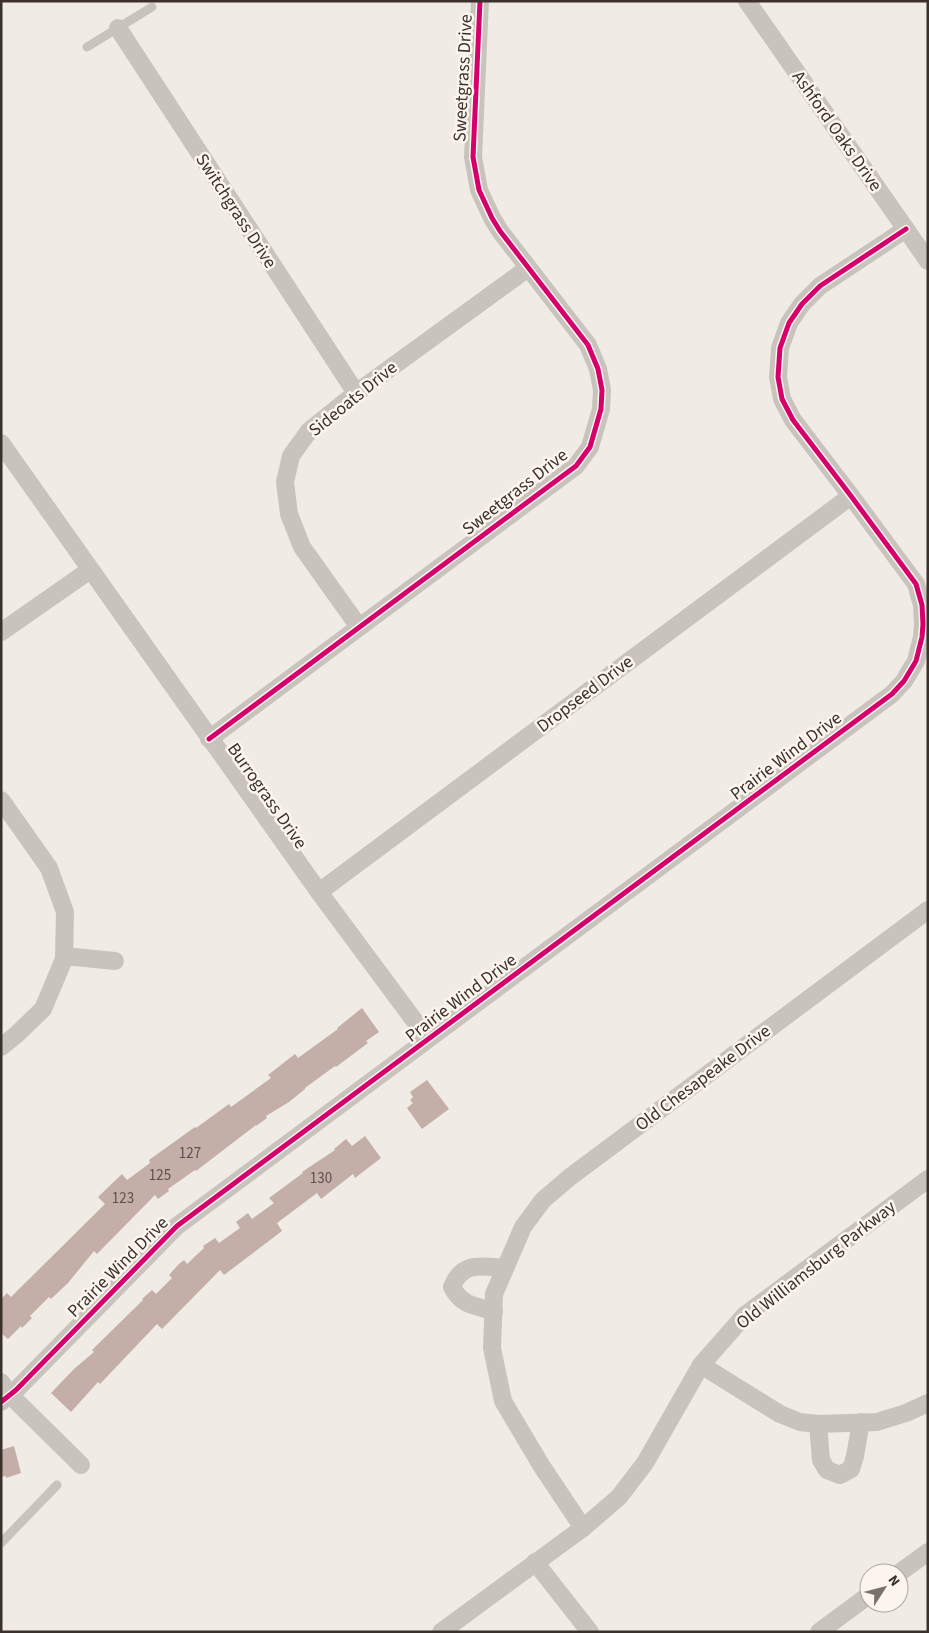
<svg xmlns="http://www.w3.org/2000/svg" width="929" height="1633" font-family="'Source Sans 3',sans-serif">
	<rect width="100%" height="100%" fill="#f0ebe5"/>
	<g fill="#c3afa7">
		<polygon points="362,1008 379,1032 366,1041 368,1043 336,1067 335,1066 305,1088 305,1089 289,1102 266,1116 267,1118 256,1126 256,1125 196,1171 195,1170 168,1189 169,1191 158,1199 155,1195 97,1254 94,1251 68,1283 51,1299 49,1297 30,1316 32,1318 22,1328 21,1326 8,1339 1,1333 1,1299 7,1293 11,1297 105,1204 98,1197 122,1174 127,1180 150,1163 149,1160 195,1127 196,1128 229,1104 231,1107 271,1078 268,1075 295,1054 298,1058 338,1029 337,1028"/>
		<polygon points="427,1080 449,1109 422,1129 407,1108 413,1103 410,1100 413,1097 410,1092"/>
		<polygon points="365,1136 381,1158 355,1178 353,1174 321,1199 317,1193 277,1223 282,1231 224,1275 220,1270 162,1329 157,1324 100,1384 98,1382 71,1412 51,1393 74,1369 94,1352 92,1350 143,1300 142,1299 152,1290 156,1294 172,1278 169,1275 179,1264 184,1260 187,1264 204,1248 203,1246 215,1238 219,1243 240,1228 236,1222 248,1213 252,1219 274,1203 269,1198 303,1173 302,1172 335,1150 334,1149 346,1139 352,1146"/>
		<polygon points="14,1446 21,1473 6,1478 6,1476 1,1477 1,1450"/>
	</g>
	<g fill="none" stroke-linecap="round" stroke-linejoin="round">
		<g stroke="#c9c3be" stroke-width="9">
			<polyline points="87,47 152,7"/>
			<polyline points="1,1543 57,1485"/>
		</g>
		<g stroke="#c9c3be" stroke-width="18">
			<polyline points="747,1 928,261"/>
			<polyline points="118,28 356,393"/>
			<polyline points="1,443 319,892 428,1039"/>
			<polyline points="359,627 302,547 289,514 285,482 291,456 309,431 356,393 528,268"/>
			<polyline points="1,632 90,570"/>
			<polyline points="209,739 576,466 590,447 601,409 602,390 598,369 588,345 500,231 492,218 479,190 473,157 480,1"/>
			<polyline points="1,800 49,868 65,912 64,959 43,1009 16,1035 1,1047"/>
			<polyline points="319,892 851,496"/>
			<polyline points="64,956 115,961"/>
			<path d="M494 1311C475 1306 462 1306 452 1287 462 1261 482 1266 505 1268"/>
			<polyline points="701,1365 780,1414 800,1422 818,1424 877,1422 906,1413 928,1403"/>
			<polyline points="1,1382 10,1395 81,1465"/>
			<polyline points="1,1402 16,1390 177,1226 892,694 904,681 916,661 922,637 923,624 922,605 916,584 851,496 793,420 782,399 778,377 780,348 789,323 802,304 820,286 906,229"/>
			<polyline points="818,1424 821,1460 827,1470 840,1475 851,1469 855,1456 861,1422"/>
			<polyline points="583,1528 541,1465 503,1401 492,1348 494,1294 523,1227 543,1200 570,1177 928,910"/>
			<polyline points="535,1562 590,1632"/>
			<polyline points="899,1573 928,1552"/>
			<polyline points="441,1632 583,1528 619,1497 645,1463 701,1365 745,1315 928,1179"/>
			<polyline points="819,1632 869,1595"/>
		</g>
		<g stroke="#fbf5ee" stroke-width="8">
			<g id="cycleway">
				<polyline points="209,739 576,466 590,447 601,409 602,390 598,369 588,345 500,231 492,218 479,190 473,157 480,1"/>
				<polyline points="1,1402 16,1390 177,1226 892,694 904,681 916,661 922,637 923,624 922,605 916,584 851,496 793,420 782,399 778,377 780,348 789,323 802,304 820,286 906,229"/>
			</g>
		</g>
		<use href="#cycleway" stroke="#d6006c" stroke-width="5"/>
	</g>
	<g text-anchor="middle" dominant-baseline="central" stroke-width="5" stroke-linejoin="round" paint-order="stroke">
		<g font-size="15" fill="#5d504a">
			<text x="190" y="1153">127</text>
			<text x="160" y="1175">125</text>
			<text x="321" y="1178">130</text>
			<text x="123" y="1198">123</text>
		</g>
		<g font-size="18" fill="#3b302b" stroke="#fbf5ee">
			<text transform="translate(463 78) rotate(-87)">Sweetgrass Drive</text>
			<text transform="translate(837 131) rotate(55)">Ashford Oaks Drive</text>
			<text transform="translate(236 211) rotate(57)">Switchgrass Drive</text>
			<text transform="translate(353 399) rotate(-39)">Sideoats Drive</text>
			<text transform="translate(515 492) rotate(-38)">Sweetgrass Drive</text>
			<text transform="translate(585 694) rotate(-37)">Dropseed Drive</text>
			<text transform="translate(786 756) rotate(-37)">Prairie Wind Drive</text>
			<text transform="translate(267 796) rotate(55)">Burrograss Drive</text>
			<text transform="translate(461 998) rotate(-37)">Prairie Wind Drive</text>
			<text transform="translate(703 1078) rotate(-37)">Old Chesapeake Drive</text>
			<text transform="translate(816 1265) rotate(-38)">Old Williamsburg Parkway</text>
			<text transform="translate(118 1267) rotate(-45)">Prairie Wind Drive</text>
		</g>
	</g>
	<rect width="929" height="1633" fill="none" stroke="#3b302b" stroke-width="5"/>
	<g transform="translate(884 1588) rotate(54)"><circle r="24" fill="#fbf5ee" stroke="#aea6a0"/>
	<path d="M0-4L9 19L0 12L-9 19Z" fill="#7a716c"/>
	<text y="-8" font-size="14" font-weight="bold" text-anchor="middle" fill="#3b302b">N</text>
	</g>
</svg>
